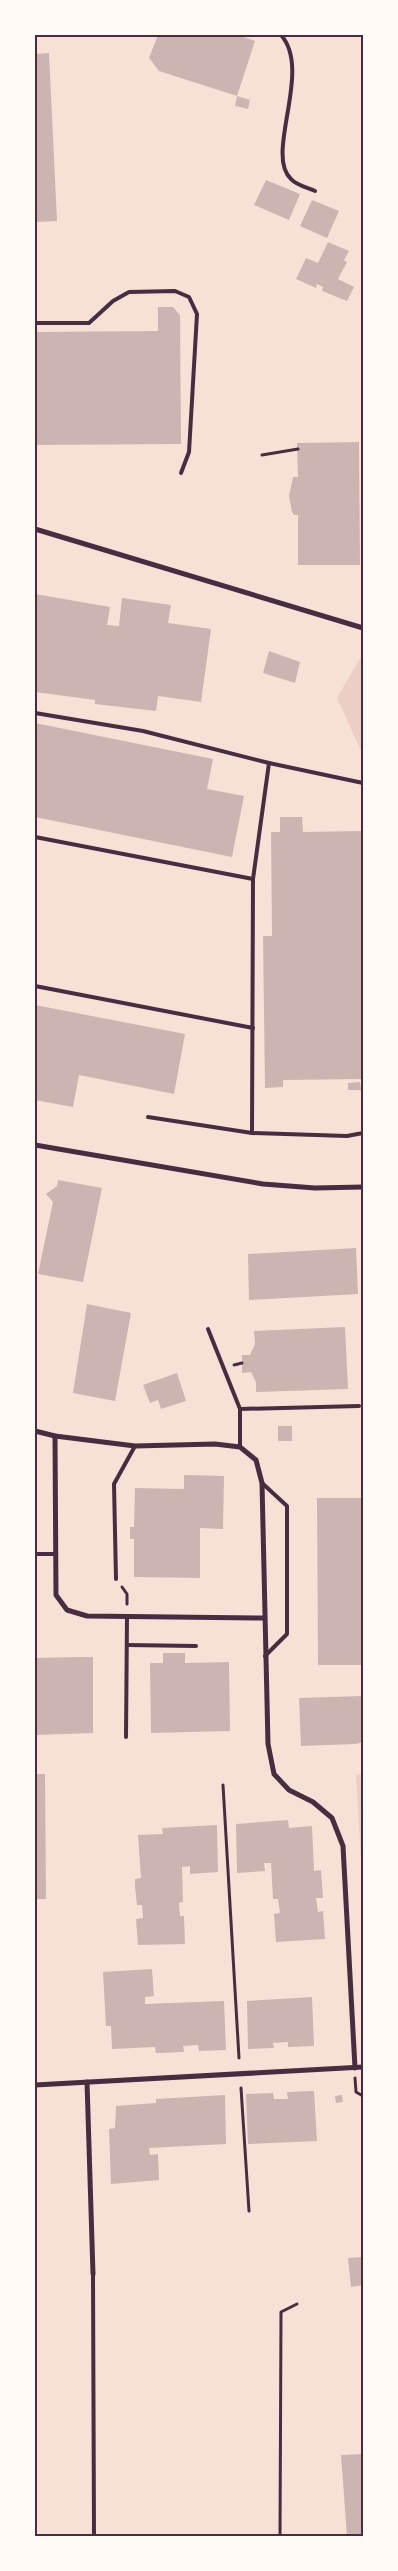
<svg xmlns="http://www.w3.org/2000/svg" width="398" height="2571" font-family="'Titillium Web',sans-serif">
	<rect width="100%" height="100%" fill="#f7e1d7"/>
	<g fill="#ebcfc5">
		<polygon points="363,653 363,755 337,698"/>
		<polygon points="363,1774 363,1895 356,1775"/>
	</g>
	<g fill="#ccb4b1">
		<polygon points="158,35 238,35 255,41 237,96 159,71 149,58"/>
		<polygon points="49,53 57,221 35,222 35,54"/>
		<polygon points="237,96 250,100 248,109 235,106"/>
		<polygon points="266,180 300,194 289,220 254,205"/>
		<polygon points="312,200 339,211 327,238 300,226"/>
		<polygon points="328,242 349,251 344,260 347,262 338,279 354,287 347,301 322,291 323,287 317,284 316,288 296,279 306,258 318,263"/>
		<polygon points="158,307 173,307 180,315 181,444 35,445 35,332 158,331"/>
		<polygon points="359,442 360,565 298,565 298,515 294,515 292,512 289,496 293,477 298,477 297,443"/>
		<polygon points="35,594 110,607 107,625 119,626 122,598 171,605 168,623 211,629 201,702 158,696 156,711 95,704 95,700 35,692"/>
		<polygon points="269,651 300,662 295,683 263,673"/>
		<polygon points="35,723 213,759 207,789 244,796 232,857 35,817"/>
		<polygon points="280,817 302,817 303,832 363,831 363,1079 283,1080 283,1087 265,1088 263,936 272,936 271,832 280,832"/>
		<polygon points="35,1005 185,1034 174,1094 79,1075 73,1107 35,1100"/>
		<polygon points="360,1082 361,1090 348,1090 348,1083"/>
		<polygon points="58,1180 102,1188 83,1282 38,1274 53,1202 46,1194 57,1186"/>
		<polygon points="356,1248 358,1294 249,1300 248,1254"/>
		<polygon points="87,1304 131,1313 115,1401 73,1393"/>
		<polygon points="345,1327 348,1389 256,1392 256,1382 251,1372 242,1373 242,1355 250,1355 255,1344 254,1331"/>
		<polygon points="177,1373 186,1401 161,1409 158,1400 150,1403 143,1385"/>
		<rect x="278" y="1426" width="14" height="15"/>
		<polygon points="184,1475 224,1476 223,1529 200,1528 200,1578 134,1577 134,1539 130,1539 130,1527 134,1527 135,1488 184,1489"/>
		<polygon points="317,1498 363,1498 363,1665 318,1665"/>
		<polygon points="163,1653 185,1653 185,1663 229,1662 230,1731 151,1733 150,1663 163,1663"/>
		<polygon points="81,1657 93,1657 93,1733 35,1735 35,1658"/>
		<polygon points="363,1696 363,1742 356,1744 301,1746 299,1698"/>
		<polygon points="35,1774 45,1774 46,1899 35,1899"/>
		<polygon points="288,1820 289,1828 312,1826 314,1871 321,1870 323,1898 316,1898 318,1912 323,1911 325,1939 276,1942 274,1914 280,1913 278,1899 273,1899 271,1863 264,1863 265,1871 237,1873 236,1824"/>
		<polygon points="217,1825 218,1872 190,1874 190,1866 182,1867 183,1902 179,1903 180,1916 184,1916 185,1944 138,1945 136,1919 143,1918 142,1905 137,1905 135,1886 135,1879 141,1878 138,1835 163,1834 162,1828"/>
		<polygon points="152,1969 154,1996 145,1997 145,2004 224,2001 226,2050 199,2051 198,2045 183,2046 184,2052 156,2053 155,2047 112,2049 111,2026 106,2026 103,1972"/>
		<polygon points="312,1997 314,2046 288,2047 288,2042 273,2043 274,2048 248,2049 247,2001"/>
		<polygon points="314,2091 317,2141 248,2144 246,2094 273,2093 274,2099 288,2099 287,2092"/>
		<polygon points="225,2095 226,2144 149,2148 150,2155 158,2154 159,2180 111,2184 109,2129 115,2128 116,2106 156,2103 156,2099"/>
		<polygon points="342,2095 343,2102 336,2103 335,2096"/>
		<polygon points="363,2257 363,2285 351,2287 348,2258"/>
		<polygon points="363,2454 363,2536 347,2536 341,2455"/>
	</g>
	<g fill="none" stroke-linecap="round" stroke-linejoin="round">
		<g stroke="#4a2c40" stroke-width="3">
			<polyline points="262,455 298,449"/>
			<polyline points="234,1365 242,1363"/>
			<polyline points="122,1587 127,1594 127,1604"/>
			<polyline points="223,1785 239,2058"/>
			<polyline points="355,2078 356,2092 363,2096"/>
			<polyline points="241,2088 249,2211"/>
			<polyline points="280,2536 281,2312 297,2304"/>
		</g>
		<g stroke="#4a2c40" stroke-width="4">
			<path d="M281 35C313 71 264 154 291 179 296 185 308 188 315 191"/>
			<polyline points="35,323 89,323 113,301 129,292 175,291 189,297 197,314 189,452 181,473"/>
			<polyline points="35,713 143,731 269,763 363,783"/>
			<polyline points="35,837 253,879 252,1133"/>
			<polyline points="253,879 269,763"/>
			<polyline points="35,986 253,1028"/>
			<polyline points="148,1117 252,1133 347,1136 363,1133"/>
			<polyline points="208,1329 240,1409 240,1447"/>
			<polyline points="240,1409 359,1406"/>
			<polyline points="262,1483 287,1506 287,1634 265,1656"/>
			<polyline points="35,1554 54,1554"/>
			<polyline points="116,1579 114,1484 135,1446"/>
			<polyline points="127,1645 196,1646"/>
			<polyline points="126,1737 127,1616"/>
			<polyline points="93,2274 94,2536"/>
		</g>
		<g stroke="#4a2c40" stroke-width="5">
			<polyline points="35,529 363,628"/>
			<polyline points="35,1145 263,1184 315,1188 363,1187"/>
			<polyline points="35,1431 55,1436 135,1446 215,1444 240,1447 256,1460 262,1483 268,1744 274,1774 289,1790 313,1802 332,1818 343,1846 355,2068"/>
			<polyline points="55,1436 56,1595 67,1610 87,1616 264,1618"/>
			<polyline points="87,2082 93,2274"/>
			<polyline points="35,2085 363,2067"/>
		</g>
	</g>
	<rect width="398" height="2571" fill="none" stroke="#fffaf5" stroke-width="72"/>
	<rect x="36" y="36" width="326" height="2499" fill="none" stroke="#4a2c40" stroke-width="2"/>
</svg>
